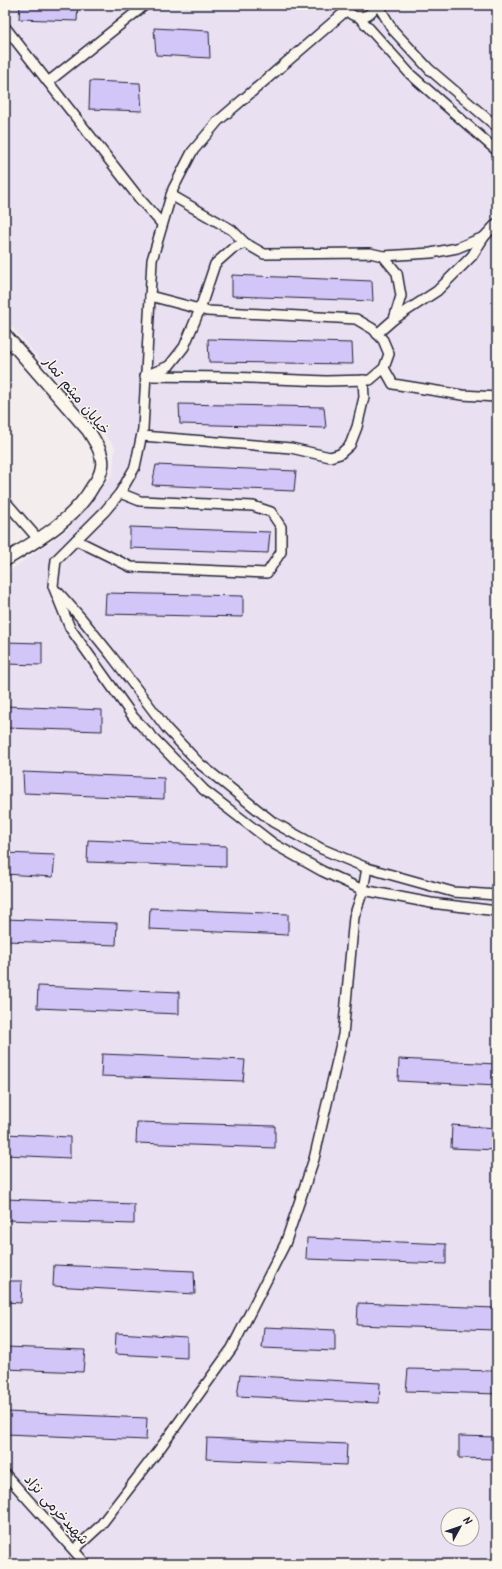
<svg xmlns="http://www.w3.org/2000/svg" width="502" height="1569" font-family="Kalam,'Playpen Sans Arabic',sans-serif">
	<rect width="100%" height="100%" fill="#f3edee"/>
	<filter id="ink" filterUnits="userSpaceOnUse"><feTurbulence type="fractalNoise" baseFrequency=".025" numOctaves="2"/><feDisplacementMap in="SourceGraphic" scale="8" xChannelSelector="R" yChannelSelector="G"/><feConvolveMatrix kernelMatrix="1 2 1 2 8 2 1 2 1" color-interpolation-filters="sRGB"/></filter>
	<g filter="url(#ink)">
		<path fill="#e9e1f1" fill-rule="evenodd" d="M5 5H497V1564H17L5 1550V574L66 531 113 473 115 447 5 319ZM448 1515H472V1539H448Z"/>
		<g fill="#d2c5f7" stroke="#22223b">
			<polygon points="20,5 78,5 77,21 19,19"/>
			<polygon points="154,28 209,31 210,58 156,55"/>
			<polygon points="90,81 140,83 142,111 89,109"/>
			<polygon points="232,275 372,281 373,301 232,296"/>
			<polygon points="208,339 352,343 353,364 209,362"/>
			<polygon points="179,404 324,407 326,428 180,424"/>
			<polygon points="156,465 296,471 294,491 152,485"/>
			<polygon points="130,527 270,532 268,553 130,548"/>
			<polygon points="106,593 243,596 243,617 105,614"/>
			<polygon points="5,642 42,643 42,665 5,664"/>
			<polygon points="5,706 102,710 102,731 5,728"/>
			<polygon points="23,772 164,778 164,799 24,793"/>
			<polygon points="88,840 226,846 226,867 87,862"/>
			<polygon points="5,853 55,855 53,877 5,874"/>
			<polygon points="150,908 288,914 288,935 149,929"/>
			<polygon points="5,919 117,923 116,945 5,941"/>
			<polygon points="38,986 179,992 179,1014 37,1008"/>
			<polygon points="102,1054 245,1060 243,1081 101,1076"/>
			<polygon points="399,1059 497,1064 497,1086 398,1081"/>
			<polygon points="137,1122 275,1126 275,1148 136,1143"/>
			<polygon points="452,1125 497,1128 497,1150 451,1148"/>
			<polygon points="5,1134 70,1137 70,1158 5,1155"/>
			<polygon points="5,1199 134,1204 134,1224 5,1220"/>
			<polygon points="307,1238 446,1244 446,1264 306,1259"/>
			<polygon points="54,1265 194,1271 195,1294 53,1286"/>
			<polygon points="5,1281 22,1281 21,1303 5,1302"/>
			<polygon points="358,1303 496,1308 494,1330 357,1325"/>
			<polygon points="264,1327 335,1330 335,1351 262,1348"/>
			<polygon points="116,1333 187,1337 187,1358 115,1354"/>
			<polygon points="5,1347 85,1350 83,1372 5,1369"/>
			<polygon points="408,1369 497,1371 497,1394 406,1391"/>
			<polygon points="240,1375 380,1383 379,1403 237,1396"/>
			<polygon points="6,1412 147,1418 146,1440 6,1434"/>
			<polygon points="459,1436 497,1437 497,1459 459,1458"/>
			<polygon points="207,1438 347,1444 346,1465 206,1459"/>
		</g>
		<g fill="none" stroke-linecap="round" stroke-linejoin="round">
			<g stroke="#22223b" stroke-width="12">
				<g id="minor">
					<polyline points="378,5 393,30 429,69 497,127"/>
					<path d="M345 6C351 22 370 19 376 5"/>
					<polyline points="347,10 218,121 192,152 173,189 152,260 143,429 135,467 120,493 105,511 56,560 53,586 70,628 134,718 204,790 274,844 322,871 363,890 431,903 497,911"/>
					<polyline points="359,17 410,74 497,151"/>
					<polyline points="5,27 139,198 162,224"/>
					<polyline points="48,82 145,5"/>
					<polyline points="171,195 232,230 245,243 264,254 370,253 383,256 397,273 401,296 394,319 377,334"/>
					<polyline points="383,256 431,253 457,248 484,237 497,223"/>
					<polyline points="394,319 437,291 472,256 484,237"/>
					<polyline points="384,368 393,384 462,395 497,397"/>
					<polyline points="150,374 169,366 184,347 200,309 215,264 233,248 245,243"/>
					<polyline points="145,376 227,377 326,381 370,380 384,368 389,354 383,340 373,329 356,319 207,311 150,296"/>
					<polyline points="142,436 291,448 330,457 340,454 350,445 357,427 364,397 363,380"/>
					<polyline points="5,501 39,540"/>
					<polyline points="76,540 131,567 267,573 281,552 281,527 271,512 253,506 140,501 120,493"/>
					<polyline points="58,592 82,619 111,655 167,729 200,764 273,822 322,849 367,868 453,892 497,895"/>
					<polyline points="5,1474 86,1564"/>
					<polyline points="74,1550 100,1526 161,1447 232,1348 285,1244 314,1159 343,1035 354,917 363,890 367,868"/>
				</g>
			</g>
			<g stroke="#22223b" stroke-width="15">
				<path id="tertiary" d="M5 335 88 430C94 440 104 454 102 466 101 473 97 481 93 486 74 520 38 540 5 560"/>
			</g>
			<use href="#minor" stroke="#fbf7ec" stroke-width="9"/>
			<use href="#tertiary" stroke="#fbf7ec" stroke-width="12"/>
		</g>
	</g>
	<g text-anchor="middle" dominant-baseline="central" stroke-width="3" stroke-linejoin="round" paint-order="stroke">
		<g font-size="14" fill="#22223b" stroke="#fbf7ec">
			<text transform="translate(76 396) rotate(51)">خیابان میثم تمار</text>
			<text transform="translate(56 1510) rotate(48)">شهیدخرمی نژاد</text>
		</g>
	</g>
	<rect width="502" height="1569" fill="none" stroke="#fbf7ec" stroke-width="20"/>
	<rect x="10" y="10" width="482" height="1549" fill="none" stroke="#22223b" stroke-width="1.5" filter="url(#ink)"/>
	<g transform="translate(460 1527) rotate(50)"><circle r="19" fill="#fbf7ec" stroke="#a4a2a5"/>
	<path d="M0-3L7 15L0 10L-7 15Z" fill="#22223b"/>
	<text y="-6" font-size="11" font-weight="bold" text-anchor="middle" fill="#22223b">N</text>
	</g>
</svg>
